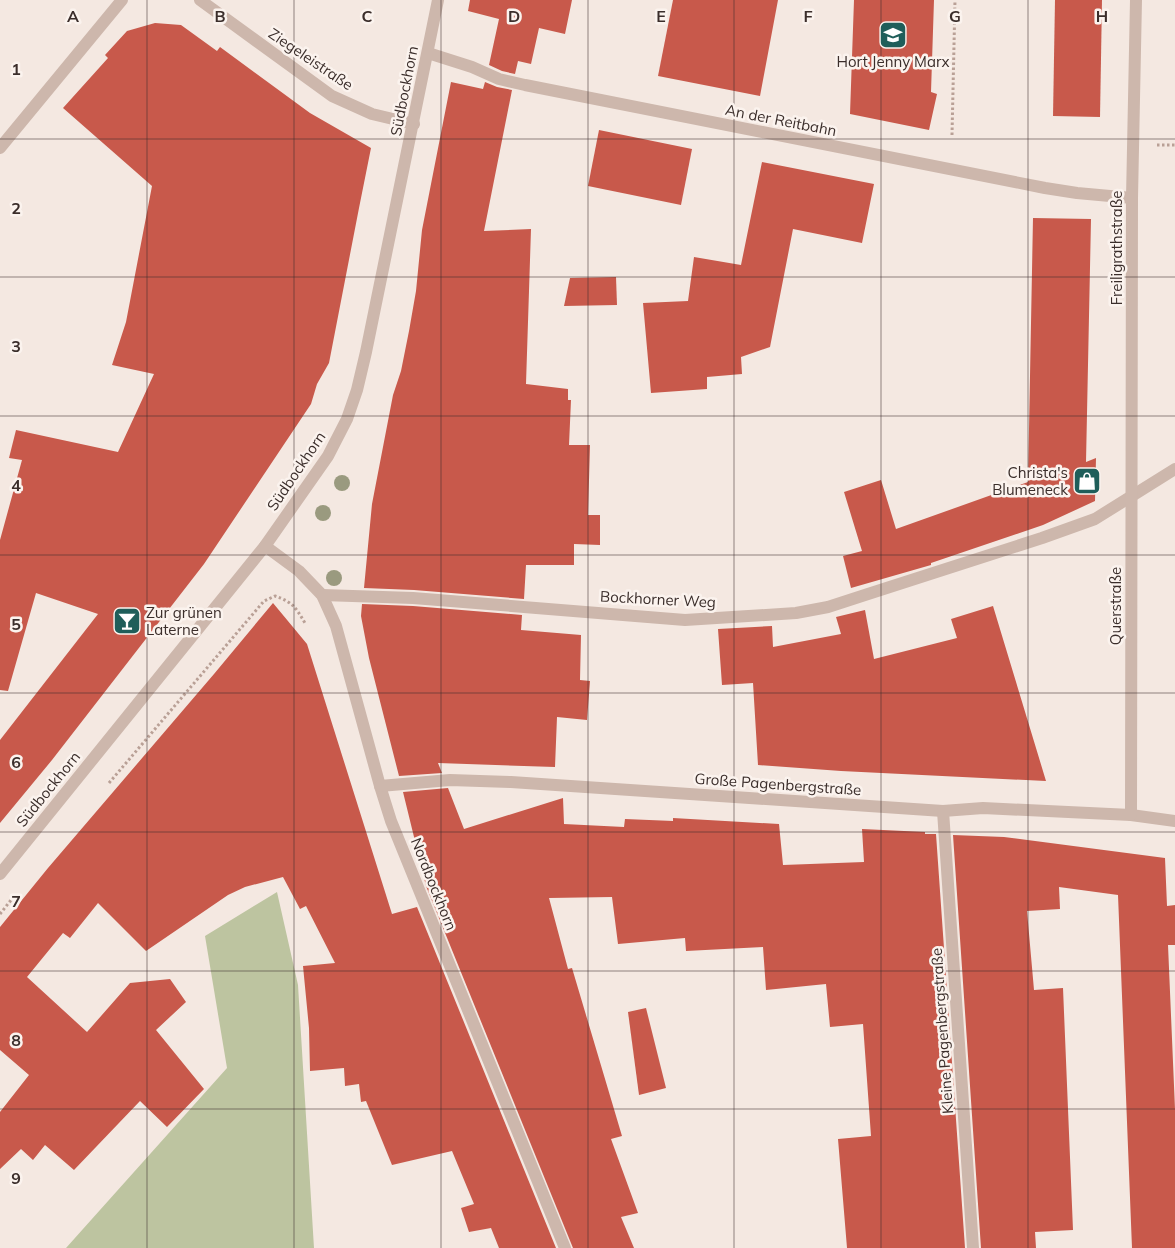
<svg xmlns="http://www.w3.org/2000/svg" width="1175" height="1248" font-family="Mulish,sans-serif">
	<rect width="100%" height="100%" fill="#f4e8e1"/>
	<polygon fill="#bdc4a0" points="277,892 298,985 314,1248 66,1248 227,1068 205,936"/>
	<g fill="#c8594b">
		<polygon points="470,0 572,0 565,34 539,28 531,64 518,61 515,74 502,71 489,65 499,19 468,11"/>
		<polygon points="673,0 778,0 760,96 658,76"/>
		<polygon points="854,0 934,0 931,92 937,94 929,130 850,114"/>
		<polygon points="1055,0 1102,0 1100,117 1053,116"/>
		<polygon points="155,23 181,25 217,51 220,47 310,113 371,148 359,208 329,363 317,384 311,404 204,564 52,760 0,823 0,740 98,614 36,593 8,691 0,690 0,540 22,460 9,458 16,430 118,452 154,374 112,365 126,322 152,186 63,108 108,58 105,55 127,31"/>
		<polygon points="451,82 483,89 485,82 497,87 512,90 484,231 531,229 526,384 568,389 568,400 571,400 569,445 590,445 588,515 600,515 600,545 574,544 574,565 526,565 524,599 414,590 364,588 372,504 393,395 401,371 409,331 416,291 422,230"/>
		<polygon points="599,130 692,149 681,205 588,186"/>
		<polygon points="762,162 874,184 862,243 793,229 770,347 741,357 742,374 707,377 707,389 651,393 643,303 688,301 694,257 741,265"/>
		<polygon points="1033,218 1091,219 1086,462 1096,458 1095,501 1043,525 931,563 931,565 851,588 843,556 862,551 844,492 881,480 896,529 1028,482"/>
		<polygon points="616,277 617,305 564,306 570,278"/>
		<polygon points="273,603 307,644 392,914 417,907 556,1248 499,1248 491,1228 469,1232 461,1208 474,1204 452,1151 392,1165 366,1101 361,1102 359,1084 345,1086 344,1068 310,1071 309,1028 303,966 335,963 306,906 300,909 283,877 245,887 228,895 146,951 98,903 70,938 63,933 27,977 87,1032 130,983 170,979 186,1002 156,1030 204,1089 167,1127 140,1101 74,1170 45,1145 33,1160 21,1149 0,1169 0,1112 29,1075 0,1050 0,927 48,868 214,674"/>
		<polygon points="362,604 413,606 522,615 521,630 581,635 580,680 590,681 587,720 557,717 555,767 438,763 442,773 399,776 369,658 361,616"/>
		<polygon points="993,606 1046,781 841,771 758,765 753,683 722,685 718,629 772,626 773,647 841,634 836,617 865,610 874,659 957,638 951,619"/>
		<polygon points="448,788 464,829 563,798 564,824 624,827 625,819 673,821 673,818 779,824 783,865 864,862 862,829 925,832 925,834 936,834 965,1248 847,1248 838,1139 871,1136 863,1024 830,1027 826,984 766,990 763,947 686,951 685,938 618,944 612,897 549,898 568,969 572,968 622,1136 611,1139 638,1213 621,1217 634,1248 573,1248 426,886 403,792"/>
		<polygon points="953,835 1004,837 1165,858 1167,906 1175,905 1175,945 1168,945 1175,1109 1175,1248 1132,1248 1118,895 1059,887 1060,909 1027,911 1034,990 1063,988 1073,1230 1035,1232 1036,1248 981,1248"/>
		<polygon points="646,1008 666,1088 639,1095 628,1012"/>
	</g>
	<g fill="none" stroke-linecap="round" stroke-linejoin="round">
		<g stroke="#b9a096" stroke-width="3" stroke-dasharray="2.5 2.5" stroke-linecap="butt">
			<polyline points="952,135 955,0"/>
			<polyline points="1157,145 1175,145"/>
			<path d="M109 783 264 601 275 596C293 602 296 608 305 623"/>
			<polyline points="0,914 15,895"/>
		</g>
		<g stroke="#cdb7ac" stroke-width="12">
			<polyline points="200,0 332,96 372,114 414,124"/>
			<polyline points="428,53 472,67 499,79 525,85 1045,188 1077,193 1132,198"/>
			<polyline points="0,148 122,0"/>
			<polyline points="265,546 299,571 322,595 336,626 380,786 391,821 565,1248"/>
			<polyline points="322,595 413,598 685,620 796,613 828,607 868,594 1042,538 1095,519 1175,469"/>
			<polyline points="380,786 450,780 511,782 943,811 983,808 1131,815 1175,821"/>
			<polyline points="943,811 973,1248"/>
			<polyline points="1131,815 1132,198 1136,0"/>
			<polyline points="0,874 265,546 328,456 347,419 357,390 366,352 438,0"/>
		</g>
	</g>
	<g fill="#9a9a7f">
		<circle cx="342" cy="483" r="8"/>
		<circle cx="323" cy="513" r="8"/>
		<circle cx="334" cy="578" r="8"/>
	</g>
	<path fill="none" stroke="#3b2e2b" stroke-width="1" stroke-opacity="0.55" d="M147 0V1248M294 0V1248M441 0V1248M588 0V1248M734 0V1248M881 0V1248M1028 0V1248M0 139H1175M0 277H1175M0 416H1175M0 555H1175M0 693H1175M0 832H1175M0 971H1175M0 1109H1175"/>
	<defs>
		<g id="school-square" transform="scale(1.4375)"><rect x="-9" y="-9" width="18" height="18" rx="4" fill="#1f5e5a" stroke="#fbf3ee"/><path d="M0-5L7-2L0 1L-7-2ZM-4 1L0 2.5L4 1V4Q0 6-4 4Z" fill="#fff"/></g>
		<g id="shop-square" transform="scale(1.4375)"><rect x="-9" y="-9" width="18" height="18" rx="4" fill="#1f5e5a" stroke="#fbf3ee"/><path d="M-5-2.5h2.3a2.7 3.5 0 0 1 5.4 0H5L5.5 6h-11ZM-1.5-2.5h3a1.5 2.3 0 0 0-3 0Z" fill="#fff"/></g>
		<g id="bar-square" transform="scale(1.4375)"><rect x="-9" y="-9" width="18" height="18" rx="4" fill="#1f5e5a" stroke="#fbf3ee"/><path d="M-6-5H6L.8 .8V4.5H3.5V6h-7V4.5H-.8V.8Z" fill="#fff"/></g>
	</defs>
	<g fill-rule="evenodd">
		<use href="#school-square" x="893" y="35"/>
		<use href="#shop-square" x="1087" y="481"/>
		<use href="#bar-square" x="127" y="621"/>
	</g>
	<g text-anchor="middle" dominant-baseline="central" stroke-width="5" stroke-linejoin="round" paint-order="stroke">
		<g font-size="15" fill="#3b2e2b" stroke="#fbf3ee">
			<text transform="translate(311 59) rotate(34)">Ziegeleistraße</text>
			<text transform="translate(404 91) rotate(-79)">Südbockhorn</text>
			<text transform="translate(781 120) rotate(11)">An der Reitbahn</text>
			<text transform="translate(1116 248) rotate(-90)">Freiligrathstraße</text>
			<text transform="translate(296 471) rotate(-56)">Südbockhorn</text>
			<text transform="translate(658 599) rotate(3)">Bockhorner Weg</text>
			<text transform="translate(1115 606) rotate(-90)">Querstraße</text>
			<text transform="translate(778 784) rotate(4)">Große Pagenbergstraße</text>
			<text transform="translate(48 789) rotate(-51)">Südbockhorn</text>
			<text transform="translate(434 884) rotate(68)">Nordbockhorn</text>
			<text transform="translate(942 1031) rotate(-94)">Kleine Pagenbergstraße</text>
		</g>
		<g font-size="15" fill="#3b2e2b" stroke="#fbf3ee">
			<text x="893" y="61">Hort Jenny Marx</text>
			<text x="1068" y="472" text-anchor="end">Christa's<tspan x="1068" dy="17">Blumeneck</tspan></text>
			<text x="146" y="612" text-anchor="start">Zur grünen<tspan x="146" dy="17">Laterne</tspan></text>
		</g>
	</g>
	<g font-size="16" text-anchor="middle" font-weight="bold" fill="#3b2e2b" stroke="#fbf3ee" stroke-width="5" stroke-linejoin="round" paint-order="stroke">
		<text x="73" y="22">A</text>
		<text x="220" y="22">B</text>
		<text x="367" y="22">C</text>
		<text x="514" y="22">D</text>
		<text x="661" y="22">E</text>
		<text x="808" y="22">F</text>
		<text x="955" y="22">G</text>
		<text x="1102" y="22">H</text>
		<text x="16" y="75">1</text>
		<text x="16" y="214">2</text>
		<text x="16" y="352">3</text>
		<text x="16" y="491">4</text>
		<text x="16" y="630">5</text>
		<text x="16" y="768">6</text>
		<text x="16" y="907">7</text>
		<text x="16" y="1046">8</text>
		<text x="16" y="1184">9</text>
	</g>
</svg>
